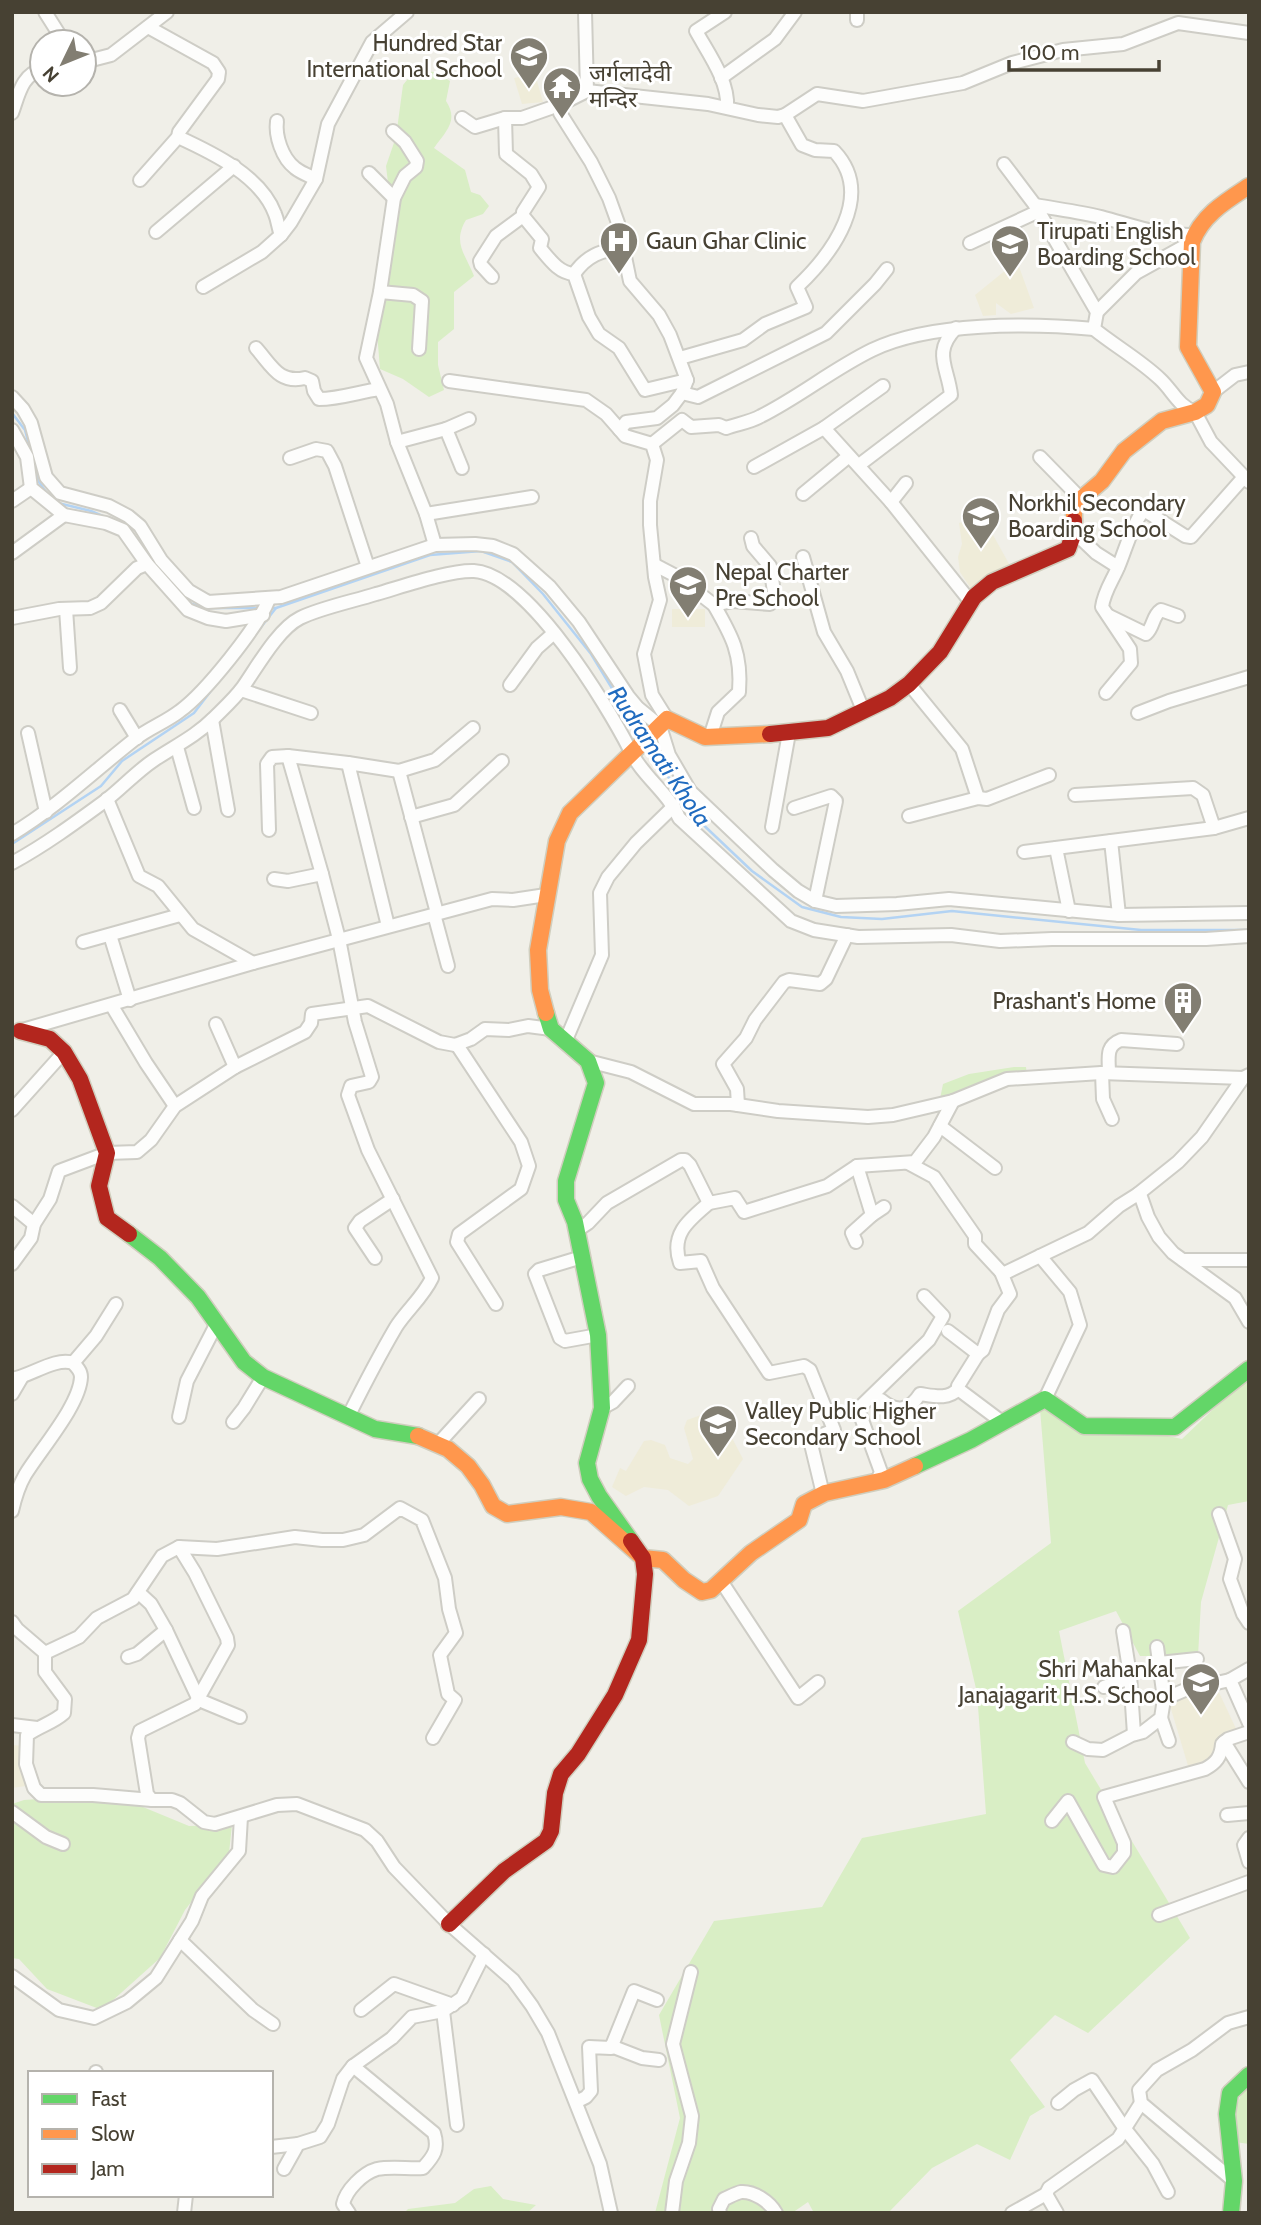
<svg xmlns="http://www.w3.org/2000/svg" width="1261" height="2225" font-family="Cabin,'Noto Sans Devanagari',sans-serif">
	<rect width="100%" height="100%" fill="#f0efe8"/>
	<g fill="#efecd9">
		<polygon points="535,74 543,102 522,104 514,78"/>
		<polygon points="1017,261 1034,308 1011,314 996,303 996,315 983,316 975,295"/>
		<polygon points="983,517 1013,571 974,593 960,572 958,557 962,544 959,523"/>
		<rect x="672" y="609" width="33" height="18"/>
		<polygon points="715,1410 719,1413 743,1459 718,1496 689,1506 668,1490 644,1487 626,1496 612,1487 620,1468 626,1471 644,1441 651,1440 665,1445 670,1458 688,1464 693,1459 684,1428 687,1420"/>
		<polygon points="1216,1686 1238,1733 1207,1765 1189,1769 1168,1699"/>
		<polygon points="12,1745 24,1746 26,1786 12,1788"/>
	</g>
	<g fill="#d9eec5">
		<path d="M415 70 434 72 450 81 446 101C459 121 446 131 434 148L465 170 471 192 480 195 489 206 483 214 466 220C452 243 466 255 474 276L454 292V329L438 342V365L444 390 429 397 403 379 380 369 375 308 391 208 386 166 396 137 403 85Z"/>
		<polygon points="1014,1067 1026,1067 1027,1075 940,1099 943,1084 969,1074"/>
		<polygon points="1249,1375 1249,1501 1228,1505 1201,1602 1198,1656 1140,1656 1116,1611 1059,1631 1085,1763 1190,1938 1088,2033 1055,2015 1010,2060 1045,2107 1030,2116 1010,2160 977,2144 932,2168 888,2213 814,2213 808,2202 792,2213 655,2213 680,2118 659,2015 714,1921 822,1907 862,1838 986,1814 977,1693 958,1611 1051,1543 1040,1409 1182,1439"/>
		<polygon points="53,1798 126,1800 189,1826 232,1825 229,1853 185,1910 160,1958 102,2010 47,1989 19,1959 12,1958 12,1804 24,1800"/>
		<path d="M1249 2085V2144L1235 2142C1235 2121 1233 2100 1249 2085Z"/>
		<polygon points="491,2186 503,2199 536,2205 527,2213 404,2213 408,2209 455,2203 474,2189"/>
	</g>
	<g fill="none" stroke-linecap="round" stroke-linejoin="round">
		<g stroke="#b3d3f3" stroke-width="2.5">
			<polyline points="12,413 25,430 31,453"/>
			<polyline points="34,463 39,482 48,495"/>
			<polyline points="58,503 91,511 105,517"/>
			<polyline points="189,603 206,608 259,608"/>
			<polyline points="269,608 276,608 430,555 481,551 512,562 543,594 591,654 640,734"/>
			<polyline points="254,636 276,608"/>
			<polyline points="647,745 695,817 752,871 802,907 841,917 882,919 952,911 1141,930 1245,930"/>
			<polyline points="12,844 101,786 122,761 194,713 220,679"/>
		</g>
		<g stroke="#cecdc6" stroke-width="16">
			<g id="street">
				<polyline points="45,12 64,42"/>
				<polyline points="585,12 587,91"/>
				<path d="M725 12 696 31C708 53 729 81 727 107"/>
				<polyline points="857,20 857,12"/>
				<polyline points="84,62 111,55 167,12"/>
				<polyline points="721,78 775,39 795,12"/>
				<path d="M12 113C18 97 22 73 42 70"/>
				<polyline points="462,118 475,127 505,118 522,118 559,105"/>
				<path d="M505 118 506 154 531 174 539 187 523 212V216L542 239 540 248C550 260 559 273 574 274L589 317 599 334 619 348 645 390 687 380"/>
				<path d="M277 121C275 136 282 158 295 168 301 173 310 176 316 179"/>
				<polyline points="393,131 405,142 417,161 416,167 405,176 394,198 380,292 366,358 387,404 397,442 426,514 435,545"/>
				<path d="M178 137C213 153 261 176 275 214 278 221 278 228 281 235"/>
				<path d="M1004 164 1035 205 1097 312 1094 329C1115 346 1140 360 1160 379 1173 391 1178 406 1195 412L1211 442 1249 482"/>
				<polyline points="369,173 394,198"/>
				<polyline points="140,180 178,137 179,132 218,79 219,72 213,63 148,27"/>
				<path d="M1035 205C1057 209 1080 212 1101 217 1135 226 1158 236 1194 235"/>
				<polyline points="156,232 234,166"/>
				<polyline points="970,243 1039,211"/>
				<path d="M574 274C586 256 602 249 623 249"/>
				<polyline points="492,277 481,265 480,261 496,236 523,216"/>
				<polyline points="203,287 262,252 281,235 291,222 316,179 328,124 372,42 407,12"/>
				<polyline points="380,292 413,295 422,301 419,349"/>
				<polyline points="1097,312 1136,273 1192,242"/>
				<path d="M256 348C272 366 279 384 305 378L312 381 314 391 319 399C339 399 359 392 379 389"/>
				<path d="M680 358 743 340 765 324 806 307 797 287C832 254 876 195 834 151L815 150 802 145 785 115"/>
				<polyline points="449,381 586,400 606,414 620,430"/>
				<polyline points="883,386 824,428 891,502 970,601"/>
				<polyline points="1213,392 1235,375 1249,372"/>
				<polyline points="682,393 698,397 826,333 875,284 887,269"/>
				<polyline points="12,397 23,409 31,423 46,477 60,493 109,506 128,516 140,526 161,560 189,591 208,602 281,597 435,545 475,544 493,546 513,554 550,587 579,622 628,696 638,708 660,726 669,755 690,791 773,870 798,891 815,901 836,906 897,904 949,899 1119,915 1249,913"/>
				<polyline points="446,429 462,468"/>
				<polyline points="12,430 27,457 31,488 64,515 106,523 123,530 147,564 188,610 208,618 226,621 263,615"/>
				<polyline points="397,442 446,429 469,419"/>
				<path d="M652 444 682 420 691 427 719 425 726 428C737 424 751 422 761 416 799 397 833 369 872 350 930 322 1030 323 1094 329"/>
				<polyline points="1040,457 1081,499"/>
				<polyline points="290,458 316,449 327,451 335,466 368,567"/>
				<path d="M859 465 951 395C948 367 932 353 956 328"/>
				<polyline points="754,467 824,428"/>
				<polyline points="803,494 849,456"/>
				<polyline points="12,501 31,488"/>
				<polyline points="891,502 906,483"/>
				<polyline points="426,514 532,497"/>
				<polyline points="1074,532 1096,553 1118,567"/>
				<polyline points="12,553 64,515"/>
				<polyline points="803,557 824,632 847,671 863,710"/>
				<polyline points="655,565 678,577 714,605 733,601 770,604 775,598 770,566 753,546 751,538"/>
				<polyline points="66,609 70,668"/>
				<path d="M1109 616 1146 634C1154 627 1152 616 1161 610L1178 616"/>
				<polyline points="12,618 59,609 90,608 101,603 137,568 147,564"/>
				<polyline points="909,684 962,749 978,798"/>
				<polyline points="510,685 537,648 554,633"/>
				<polyline points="241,690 311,713"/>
				<path d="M1106 693 1131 663 1130 649 1102 607C1104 591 1113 580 1119 565 1126 548 1131 528 1142 512H1147L1185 536 1191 537 1244 477"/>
				<polyline points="120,710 137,738"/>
				<polyline points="1138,713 1169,701 1249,677"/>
				<polyline points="667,719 652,695 644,654 660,600 655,577 650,525 650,501 657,460 652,444 625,436 620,430 626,422 657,418 673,405 682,393 687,380 670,335 659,315 630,281 618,223 609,198 591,162 560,113 559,105 587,91 708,104 758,115 778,117 785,115 817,94 863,101 963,83 1012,63 1063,50 1123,44 1178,23 1249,33"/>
				<polyline points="212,720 228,810"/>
				<polyline points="28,733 46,812"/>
				<path d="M710 737 718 712 739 692C742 654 732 636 714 605"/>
				<polyline points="177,747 194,808"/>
				<polyline points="288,756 322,874"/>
				<polyline points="399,771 437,913"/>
				<polyline points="1075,795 1193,788 1203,795 1214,828 1111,841"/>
				<polyline points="107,799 139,876 158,886 193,929 253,963"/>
				<polyline points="794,808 831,796 836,801 815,901"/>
				<polyline points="909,816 978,798 987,799 1049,775"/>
				<polyline points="411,817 454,805 502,761"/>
				<polyline points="772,827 789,733"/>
				<polyline points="1214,828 1249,818"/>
				<polyline points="269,830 267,764 272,757 288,756 348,763"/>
				<path d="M12 834C57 807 94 771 135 739 149 728 166 722 180 711 205 693 258 627 269 599"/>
				<polyline points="1056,848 1069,911"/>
				<polyline points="1024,852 1111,841 1119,915"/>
				<path d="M12 863C45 845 75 823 105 801 122 788 136 772 154 760 175 746 196 736 214 718 224 708 235 698 243 687 257 667 278 629 300 618 320 608 354 601 376 594 401 587 449 570 474 571 528 574 607 705 630 750 642 776 668 792 679 818L791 921 814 930 858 937 951 935 1000 941 1052 939H1206L1249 936"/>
				<path d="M274 879 288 881 322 874 339 939 355 1022 372 1077 369 1082 351 1086 348 1095 368 1150 432 1278C423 1297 407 1310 396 1327 379 1356 364 1385 349 1415"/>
				<polyline points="434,914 448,966"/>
				<polyline points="388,926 348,763 399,771 435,760 473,728"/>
				<polyline points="110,935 130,1000"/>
				<polyline points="83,942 180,915"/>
				<polyline points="112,1006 146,1063 175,1106"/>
				<polyline points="216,1024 235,1067"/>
				<polyline points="19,1031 253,963 492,899 513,900 546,895"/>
				<polyline points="566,1040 602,955 600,893 608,877 636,843 674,806"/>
				<polyline points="457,1045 521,1142 529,1166 521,1189 459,1234 457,1242 496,1304"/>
				<polyline points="588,1061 631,1072 694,1104 731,1104 778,1111 868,1117 893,1115 953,1101 1007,1079 1101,1073 1243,1078 1249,1075"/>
				<polyline points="1102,1073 1103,1099 1112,1119"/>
				<path d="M1109 1073C1109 1058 1105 1046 1121 1040L1177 1044"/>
				<polyline points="738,1105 737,1089 723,1064 746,1038 755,1020 784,982 789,980 820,984 826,979 847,935"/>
				<polyline points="12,1110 64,1052"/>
				<polyline points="940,1126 995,1168"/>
				<polyline points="908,1163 934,1177 975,1236 975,1244 1001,1272 1005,1273 1040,1256"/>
				<polyline points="1138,1194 1178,1162 1202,1137 1243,1078"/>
				<path d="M709 1203C689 1220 670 1234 680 1263L701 1261 713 1288 769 1373 804 1366 810 1370 834 1430 810 1440 823 1494"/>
				<polyline points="12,1206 34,1224"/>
				<polyline points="872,1215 884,1207"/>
				<polyline points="576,1231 588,1223 607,1203 681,1160 685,1160 690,1165 709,1203 735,1198 744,1212 827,1186 857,1166 915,1162 934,1137 953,1101"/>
				<polyline points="856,1242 852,1233 872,1215 857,1166"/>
				<polyline points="582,1257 539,1270 535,1274 560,1338 565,1341 598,1335"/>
				<polyline points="375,1258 355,1228 360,1221 393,1199"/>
				<polyline points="1183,1260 1249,1260"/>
				<polyline points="12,1264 31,1238 34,1224 50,1199 59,1171 107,1153 137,1152 151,1140 175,1106 235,1067 305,1032 311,1023 312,1014 368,1006 439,1042 455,1045 471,1039 485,1029 509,1030 528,1026 551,1029"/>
				<polyline points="948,1331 978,1354 983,1350 998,1310 1010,1294 1001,1272"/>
				<polyline points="978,1354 958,1386 958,1389 1002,1422"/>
				<polyline points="73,1363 96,1336 116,1304"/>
				<path d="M12 1379C31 1376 55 1357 73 1363 77 1367 81 1371 81 1377 80 1405 40 1450 25 1475 18 1487 15 1498 12 1511"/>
				<polyline points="12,1394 22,1377"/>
				<polyline points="1045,1399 1080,1325 1070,1292 1040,1256 1088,1233 1119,1206 1138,1194 1141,1197 1148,1217 1159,1237 1173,1253 1235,1298 1249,1322"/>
				<path d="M881 1400C897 1413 909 1411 920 1394 934 1396 948 1400 958 1389"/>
				<polyline points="602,1408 613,1402 628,1386"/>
				<polyline points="179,1417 187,1381 217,1323"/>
				<polyline points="233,1422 244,1408 263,1377"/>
				<polyline points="438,1444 479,1399"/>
				<polyline points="877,1481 881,1472 858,1409 929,1340 943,1316 924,1296"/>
				<polyline points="1219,1514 1235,1559 1230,1579 1243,1614 1249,1623"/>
				<polyline points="179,1547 217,1549 295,1537 322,1540 343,1540 364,1535 400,1508 422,1520 445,1578 449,1609 456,1633 440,1655 448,1694 455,1700 433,1738"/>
				<polyline points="721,1581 798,1698 818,1682"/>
				<polyline points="12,1622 17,1629 45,1653 79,1637 97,1618 133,1599 162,1556 179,1547 195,1573 227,1638 228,1645 195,1704 140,1731 138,1738 147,1794 152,1800 172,1800 180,1803 204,1822 215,1824 277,1805 297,1804 365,1830 377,1841 394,1867 449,1924 513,1980 532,2006 548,2033 600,2164 611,2213"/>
				<polyline points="166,1630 199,1700 240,1717"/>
				<polyline points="1123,1631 1130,1675 1134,1734"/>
				<polyline points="1157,1647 1164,1699"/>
				<path d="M45 1653V1672L65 1699 64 1713C53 1723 39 1726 27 1735L26 1764 34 1788 41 1795H93L152 1800"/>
				<polyline points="128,1657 137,1654 166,1630 151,1604 138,1592"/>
				<polyline points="1159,1663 1197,1659"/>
				<polyline points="1249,1669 1230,1680 1249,1723"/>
				<polyline points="1104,1687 1130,1678"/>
				<polyline points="1161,1718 1169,1741"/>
				<polyline points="12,1725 37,1728"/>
				<polyline points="1073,1742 1088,1749 1103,1750 1132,1735 1143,1732 1161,1718 1164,1699 1185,1690 1230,1680"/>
				<polyline points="1224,1742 1249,1782"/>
				<polyline points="12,1812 46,1837 63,1844"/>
				<polyline points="1227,1815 1249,1813"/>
				<path d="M1052 1821 1068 1801 1104 1865 1113 1867 1124 1853V1843L1104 1797 1205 1769C1216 1763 1221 1757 1222 1744L1228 1739 1249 1732"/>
				<polyline points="1249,1838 1244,1845 1249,1862"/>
				<polyline points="1159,1915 1249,1882"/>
				<polyline points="180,1940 253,2010 273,2024"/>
				<polyline points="12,1976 59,2010 94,2018 127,2002 156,1978 192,1921 202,1896 239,1851 241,1817"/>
				<polyline points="361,2010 394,1984 453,2005"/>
				<polyline points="611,2046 642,2058 659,2060"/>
				<polyline points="96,2072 96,2073"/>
				<polyline points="576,2102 586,2097 591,2091 589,2047 611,2048 634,1991 657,2000"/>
				<polyline points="1058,2103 1074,2090 1092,2080 1125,2129 1153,2164 1168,2192"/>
				<polyline points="457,2125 443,2011 462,1998 484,1954"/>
				<polyline points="271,2147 298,2144"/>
				<polyline points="284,2169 298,2144 320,2137 328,2124 343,2079 353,2066"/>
				<polyline points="1234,2181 1141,2103 1139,2090 1157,2070 1192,2050 1228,2023 1249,2017"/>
				<polyline points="1046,2194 1057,2213"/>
				<polyline points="184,2213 186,2195"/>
				<path d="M349 2213 343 2204C346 2190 363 2173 377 2169 391 2166 409 2169 423 2168 434 2156 439 2149 434 2133L353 2066 392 2038 412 2017 443 2011"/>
				<polyline points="672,2213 676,2181 689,2143 692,2116 673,2044 691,1972"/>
				<path d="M720 2213 719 2209 724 2199C729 2197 736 2193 741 2192 754 2191 770 2202 776 2213"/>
				<polyline points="1012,2213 1046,2194 1049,2188 1118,2139 1141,2103"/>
			</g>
		</g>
		<g stroke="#d0cebe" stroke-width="19">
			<g id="fast">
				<polyline points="546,1013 551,1029 588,1061 596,1083 566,1181 566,1200 575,1222 598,1335 602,1408 587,1463 590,1479 599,1496 631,1541"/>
				<polyline points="129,1234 160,1258 198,1297 244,1362 263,1377 375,1429 418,1436"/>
				<polyline points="915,1466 971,1440 1045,1399 1084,1426 1175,1427 1249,1369"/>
				<polyline points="1231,2213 1234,2181 1227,2114 1230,2093 1249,2075"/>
			</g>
		</g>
		<g stroke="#d0cebe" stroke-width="19">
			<g id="slow">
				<path d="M1074 521V510L1081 499 1102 481 1124 451 1162 421 1195 412 1207 405 1213 392 1188 347 1192 242C1202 215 1226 201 1249 186"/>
				<polyline points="546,1013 540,990 538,950 557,841 570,813 667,719 705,737 770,734"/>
				<polyline points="418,1436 448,1449 468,1466 482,1485 493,1506 507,1514 561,1507 591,1512 643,1558 663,1560 684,1580 702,1592 711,1590 751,1553 799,1520 804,1504 825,1493 884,1480 915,1466"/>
			</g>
		</g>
		<g stroke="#d0cebe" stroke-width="19">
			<g id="jam">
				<polyline points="770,734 828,728 890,698 909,684 940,652 974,597 992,582 1068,549 1074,532 1074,521"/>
				<polyline points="20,1031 50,1039 64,1052 80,1079 107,1153 99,1186 107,1218 129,1234"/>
				<polyline points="449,1924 504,1871 546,1841 551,1831 555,1793 561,1774 578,1754 615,1695 639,1640 645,1574 643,1558 631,1541"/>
			</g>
		</g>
		<use href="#street" stroke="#fdfdfc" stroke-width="12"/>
		<use href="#fast" stroke="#63d668" stroke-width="16"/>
		<use href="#slow" stroke="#ff974d" stroke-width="16"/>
		<use href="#jam" stroke="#b3261e" stroke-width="16"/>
	</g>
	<defs>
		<g id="school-pin" transform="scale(2.0125)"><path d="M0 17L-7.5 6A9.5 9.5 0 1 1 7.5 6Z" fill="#827e72" stroke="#fff"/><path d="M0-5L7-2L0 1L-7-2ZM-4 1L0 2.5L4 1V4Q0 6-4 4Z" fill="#fff"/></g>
		<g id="temple-pin" transform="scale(2.0125)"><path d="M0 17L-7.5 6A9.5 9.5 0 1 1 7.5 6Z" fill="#827e72" stroke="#fff"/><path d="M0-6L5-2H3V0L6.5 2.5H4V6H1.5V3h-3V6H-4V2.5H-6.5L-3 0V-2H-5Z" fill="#fff"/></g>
		<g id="hospital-pin" transform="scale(2.0125)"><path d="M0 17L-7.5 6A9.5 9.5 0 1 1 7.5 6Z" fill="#827e72" stroke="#fff"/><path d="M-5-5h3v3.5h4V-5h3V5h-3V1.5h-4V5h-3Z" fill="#fff"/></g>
		<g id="building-pin" transform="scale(2.0125)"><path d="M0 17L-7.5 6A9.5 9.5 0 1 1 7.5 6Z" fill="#827e72" stroke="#fff"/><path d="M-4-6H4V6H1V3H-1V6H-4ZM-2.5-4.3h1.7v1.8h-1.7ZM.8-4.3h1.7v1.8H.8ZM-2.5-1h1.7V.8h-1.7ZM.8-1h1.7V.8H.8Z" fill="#fff"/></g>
	</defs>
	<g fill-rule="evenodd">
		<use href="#school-pin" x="529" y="56"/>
		<use href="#temple-pin" x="562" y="86"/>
		<use href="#hospital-pin" x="619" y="241"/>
		<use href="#school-pin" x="1010" y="244"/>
		<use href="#school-pin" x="981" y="516"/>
		<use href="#school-pin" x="688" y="585"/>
		<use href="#building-pin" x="1183" y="1001"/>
		<use href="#school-pin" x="718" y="1424"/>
		<use href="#school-pin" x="1201" y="1682"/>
	</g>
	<g text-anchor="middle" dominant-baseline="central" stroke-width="6" stroke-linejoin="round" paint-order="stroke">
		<g font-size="23" fill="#474133" stroke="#fff" text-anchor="start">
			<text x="502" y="43" text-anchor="end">Hundred Star<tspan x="502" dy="26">International School</tspan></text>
			<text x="589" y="73">जर्गलादेवी<tspan x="589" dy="26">मन्दिर</tspan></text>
			<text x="1037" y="231">Tirupati English<tspan x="1037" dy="26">Boarding School</tspan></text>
			<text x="646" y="241">Gaun Ghar Clinic</text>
			<text x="1008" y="503">Norkhil Secondary<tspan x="1008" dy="26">Boarding School</tspan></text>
			<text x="715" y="572">Nepal Charter<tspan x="715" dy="26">Pre School</tspan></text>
			<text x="1156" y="1001" text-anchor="end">Prashant's Home</text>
			<text x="745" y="1411">Valley Public Higher<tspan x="745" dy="26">Secondary School</tspan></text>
			<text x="1174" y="1669" text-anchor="end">Shri Mahankal<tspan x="1174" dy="26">Janajagarit H.S. School</tspan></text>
		</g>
		<g font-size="24" font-style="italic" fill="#206bbf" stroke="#fff">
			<text transform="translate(660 756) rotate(56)">Rudramati Khola</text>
		</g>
	</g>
	<rect width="1261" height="2225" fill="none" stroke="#474133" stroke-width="28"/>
	<rect x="28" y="2071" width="245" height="126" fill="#ffffff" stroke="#b5b3ad" stroke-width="2"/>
	<rect x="42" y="2094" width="35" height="10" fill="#63d668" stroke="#b5b3ad" stroke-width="2"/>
	<text x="91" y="2106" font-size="21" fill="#474133">Fast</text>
	<rect x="42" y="2129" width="35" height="10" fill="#ff974d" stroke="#b5b3ad" stroke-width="2"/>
	<text x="91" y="2141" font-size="21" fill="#474133">Slow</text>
	<rect x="42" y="2164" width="35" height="10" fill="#b3261e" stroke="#b5b3ad" stroke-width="2"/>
	<text x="91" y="2176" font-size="21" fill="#474133">Jam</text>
	<g transform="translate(63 63) rotate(227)"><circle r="33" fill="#ffffff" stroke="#b5b3ad" stroke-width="2"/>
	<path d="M0-5L12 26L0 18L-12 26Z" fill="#827e72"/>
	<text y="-10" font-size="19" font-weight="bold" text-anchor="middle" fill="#474133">N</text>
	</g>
	<path d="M1009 60v10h150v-10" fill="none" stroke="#474133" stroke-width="3.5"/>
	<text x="1020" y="60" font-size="21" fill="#474133" stroke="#ffffff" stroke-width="5" paint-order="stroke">100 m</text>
</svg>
